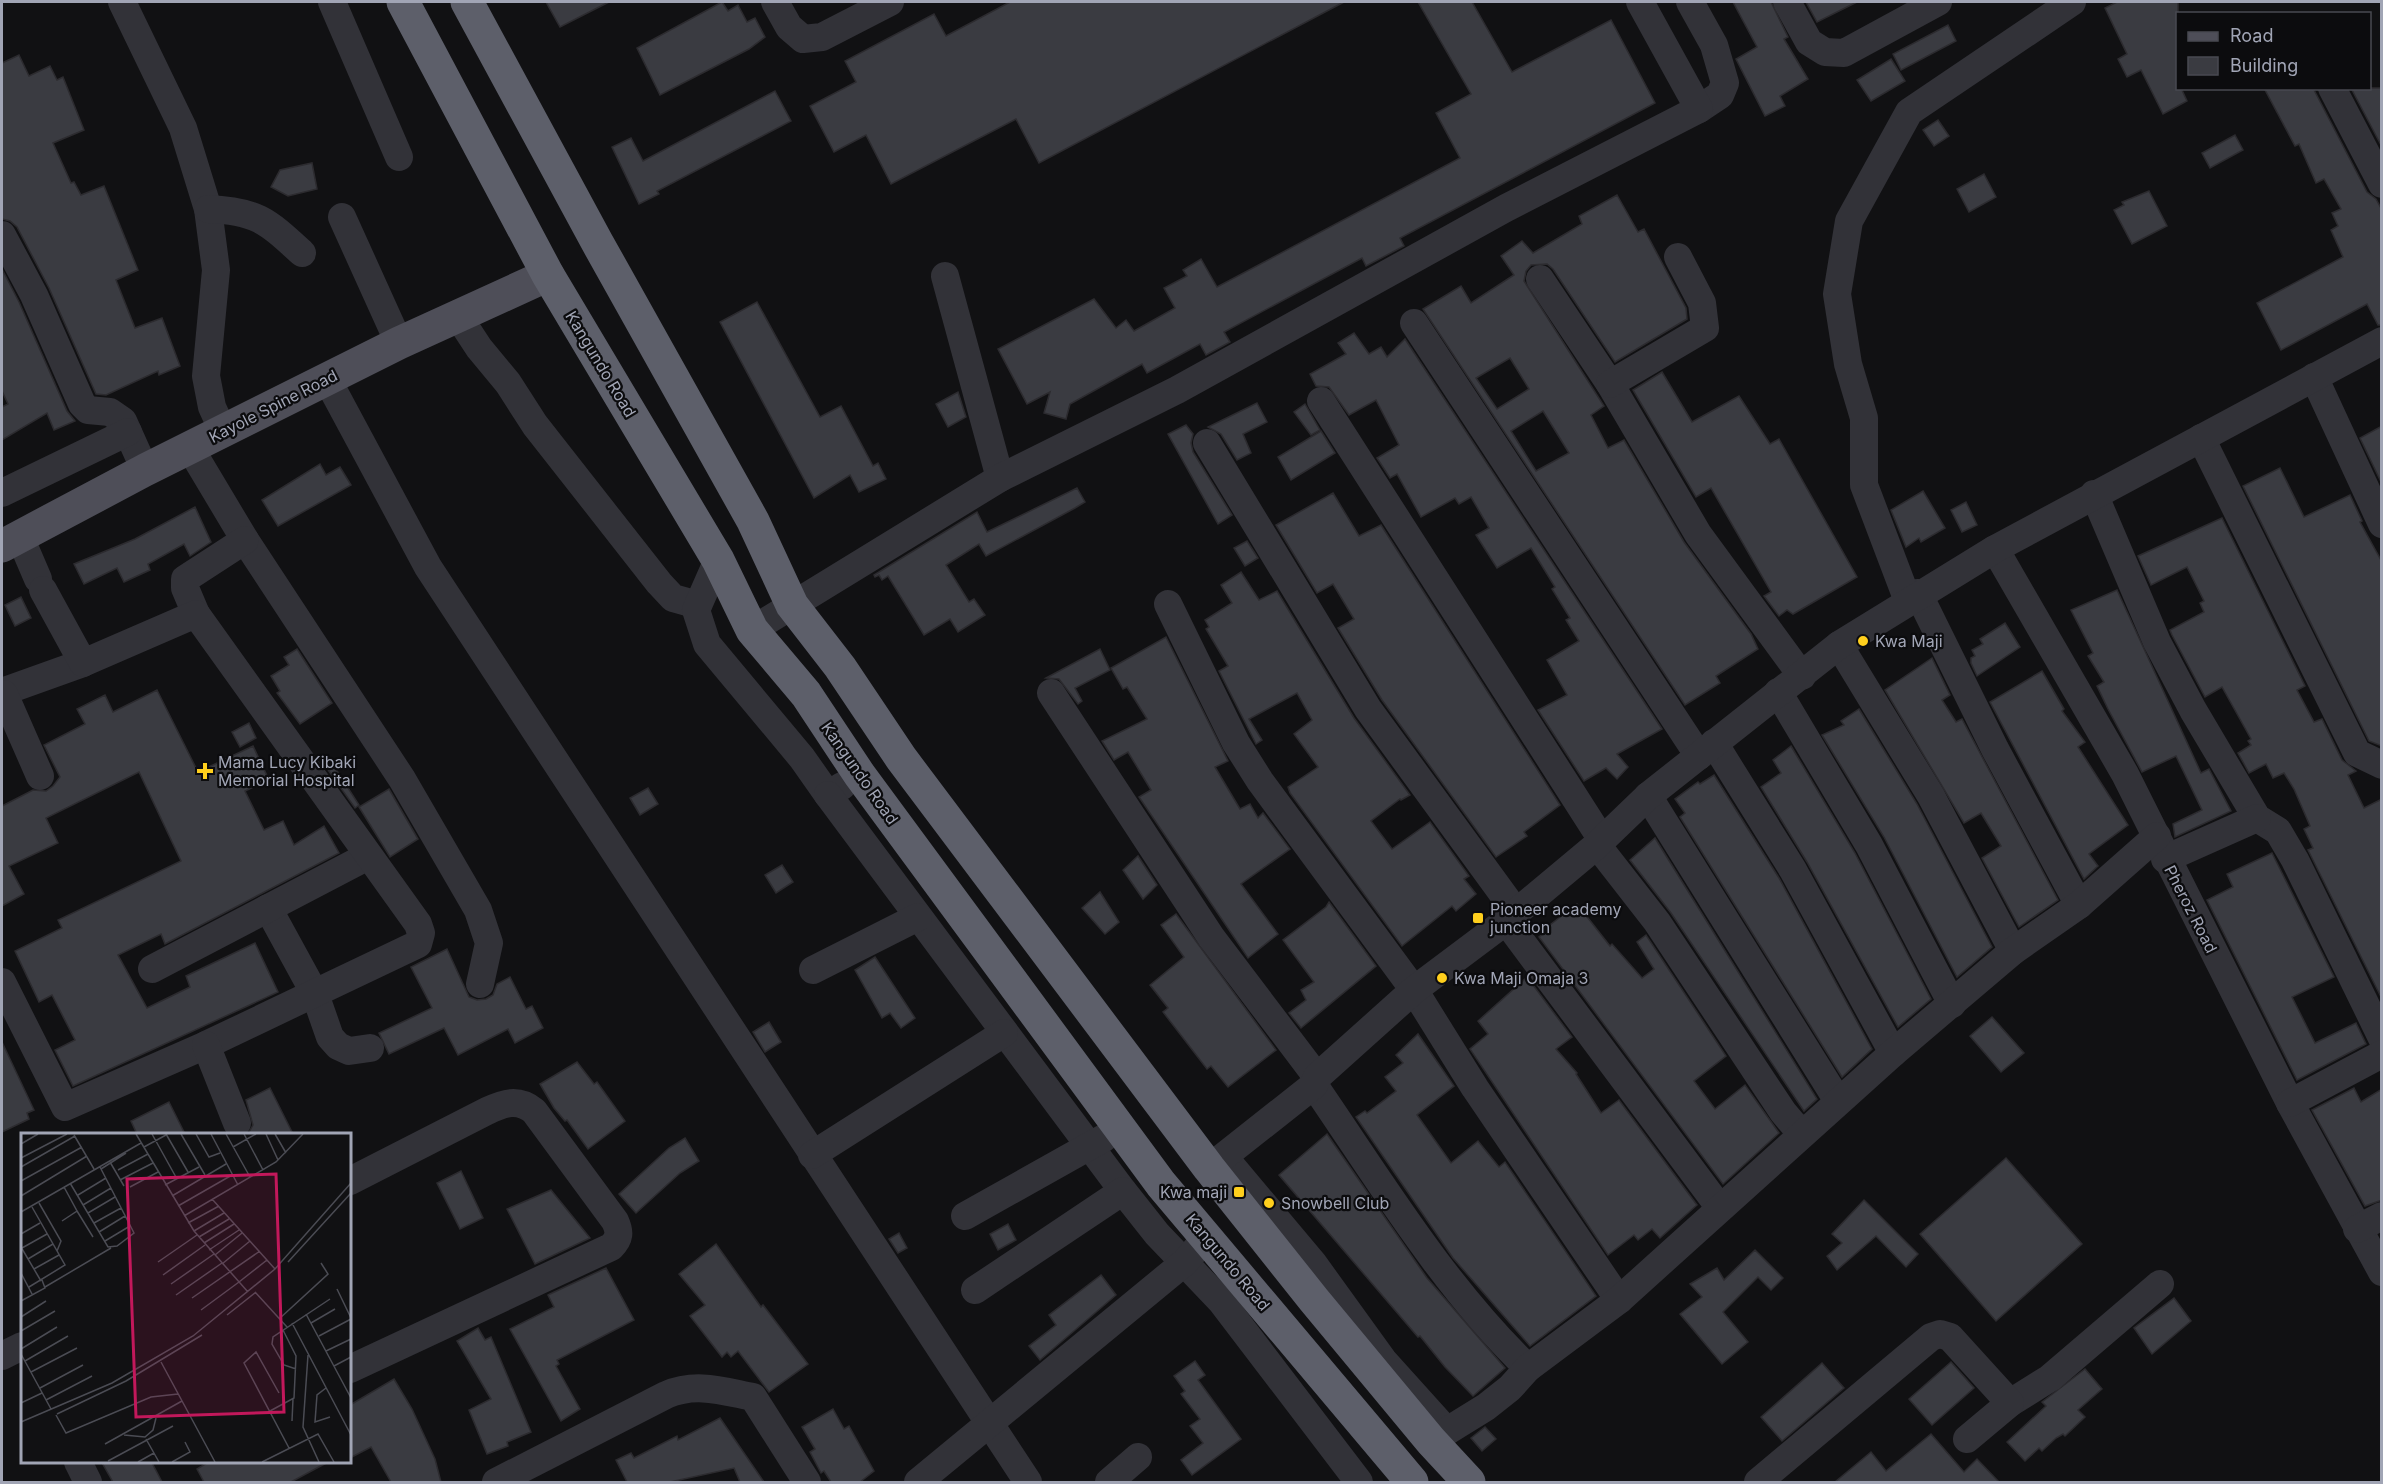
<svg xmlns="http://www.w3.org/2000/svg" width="2383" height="1484" font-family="Inter,sans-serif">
	<rect width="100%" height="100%" fill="#111113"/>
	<g fill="#3a3b41" stroke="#2c2b2f" stroke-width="1.5" fill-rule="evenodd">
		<polygon points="546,2 609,2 560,27"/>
		<polygon points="722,2 728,11 738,5 747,22 755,18 765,37 749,49 660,95 637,48"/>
		<polygon points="1010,2 1344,2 1039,163 1016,119 891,184 866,135 834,152 810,106 856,82 845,61 934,14 946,36"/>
		<polygon points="1418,2 1472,2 1512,72 1611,20 1655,103 1400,238 1404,246 1366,266 1362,258 1224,332 1230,342 1206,355 1200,344 1147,373 1142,364 1070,404 1066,419 1044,413 1050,392 1027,404 998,349 1094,299 1116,328 1126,320 1134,331 1175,308 1164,288 1187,276 1183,270 1201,259 1217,287 1460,158 1436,113 1471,94"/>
		<polygon points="1733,2 1771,2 1788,37 1784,39 1808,79 1780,96 1785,106 1765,116 1736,59 1757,47"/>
		<polygon points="1806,2 1857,2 1817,22"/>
		<polygon points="2117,2 2178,2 2178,88 2181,88 2187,101 2163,114 2141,70 2127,77 2118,59 2127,54 2105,8"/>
		<polygon points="1948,25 1956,41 1901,70 1893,54"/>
		<polygon points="19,55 29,76 50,66 57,80 63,77 84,130 53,143 71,183 74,182 81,195 104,186 138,270 116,280 135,328 162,318 180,366 159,375 158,371 106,395 96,394 49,288 17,227 10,221 2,219 2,63"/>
		<polygon points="1891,59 1905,81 1871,101 1857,80"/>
		<polygon points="2264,88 2313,88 2367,192 2376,199 2382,210 2382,325 2378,325 2367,304 2281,350 2257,303 2343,257 2331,230 2338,226 2332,213 2341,209 2324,179 2316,183 2299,144 2295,146"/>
		<polygon points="2351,88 2382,88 2382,147"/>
		<polygon points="775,91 791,121 657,191 659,194 639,204 612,147 631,138 643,161"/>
		<polygon points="1938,120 1949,136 1934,146 1923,130"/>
		<polygon points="2235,135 2243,150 2210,168 2202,153"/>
		<polygon points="312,163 317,189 288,196 271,187 280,170"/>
		<polygon points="1984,174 1996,197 1969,212 1957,189"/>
		<polygon points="2149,191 2167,226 2132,244 2114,210 2124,205 2122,202"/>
		<path d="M1617 195 1638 232 1644 229 1686 308 1687 319 1615 362 1553 269 1547 264 1531 265 1526 271 1524 281 1604 406 1591 415 1608 448 1624 440 1684 542 1751 634 1758 649 1716 676 1720 683 1685 705 1423 309 1461 286 1471 303 1514 275 1501 256 1522 241 1533 253 1582 224 1579 216ZM1510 358 1529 389 1497 409 1476 378ZM1543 411 1569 453 1536 471 1511 431Z"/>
		<polygon points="2,269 19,302 67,411 75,421 54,430 47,413 2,440 2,407 8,404 2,391"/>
		<polygon points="757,302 820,417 841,406 873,466 878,463 886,479 859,492 850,475 814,498 720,322"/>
		<polygon points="1354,333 1369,354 1381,347 1387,357 1405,339 1662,729 1617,754 1628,767 1617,779 1606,768 1584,781 1538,710 1567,695 1547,660 1579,641 1566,620 1570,618 1552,589 1555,587 1531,548 1497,568 1476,535 1489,528 1471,497 1459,504 1455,498 1421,517 1397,474 1390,478 1377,458 1399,445 1376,400 1349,415 1329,387 1316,386 1310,374 1346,354 1338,343"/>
		<polygon points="1662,372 1692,422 1739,396 1770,444 1779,439 1857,577 1793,614 1787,610 1779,616 1764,596 1771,592 1711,488 1696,497 1633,390"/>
		<polygon points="958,392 966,417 948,427 936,404"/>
		<polygon points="1257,403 1267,422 1243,434 1251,453 1237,460 1221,434 1208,427"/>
		<polygon points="1305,404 1320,430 1311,435 1294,412"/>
		<polygon points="1186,425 1193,434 1191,443 1193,452 1232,515 1218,524 1168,434"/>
		<polygon points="2382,426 2382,484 2360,438"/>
		<polygon points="1321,431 1335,453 1291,480 1278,457"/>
		<polygon points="320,464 326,475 340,467 351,485 278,526 262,500"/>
		<polygon points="2280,468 2304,517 2350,495 2362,521 2360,522 2382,562 2382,746 2369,741 2243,486"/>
		<polygon points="1077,488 1085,502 1075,508 986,556 979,544 946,565 969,602 974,599 985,615 958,632 950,619 924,635 888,576 882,580 879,575 875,577 874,575 977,512 987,532"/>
		<polygon points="1923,491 1945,528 1921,542 1919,538 1906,547 1891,510"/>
		<polygon points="1333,493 1359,536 1381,525 1560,805 1524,832 1527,836 1496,857 1382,700 1338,628 1354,619 1333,584 1317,593 1276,525"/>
		<polygon points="1966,502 1977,525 1962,532 1951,510"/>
		<polygon points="195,507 211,542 190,556 184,544 148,564 150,570 124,582 117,568 84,584 74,564 135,539"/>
		<polygon points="2222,518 2305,686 2297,690 2314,722 2322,719 2342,760 2356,771 2348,775 2364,808 2382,799 2382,999 2308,850 2313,848 2304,829 2310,826 2294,789 2284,773 2273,778 2266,764 2249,773 2238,753 2251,745 2248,741 2251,739 2222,687 2205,697 2172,635 2170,630 2204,612 2200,603 2204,601 2187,567 2151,585 2138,556"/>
		<polygon points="1247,541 1258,558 1245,566 1234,548"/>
		<polygon points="1241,572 1259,600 1277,591 1354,718 1410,795 1401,800 1400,799 1371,821 1392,849 1430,822 1469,876 1464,879 1476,894 1456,911 1452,906 1402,946 1290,793 1288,787 1318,767 1294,734 1312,720 1297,693 1249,719 1262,740 1256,744 1219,671 1228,666 1206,629 1209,627 1205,620 1232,603 1221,585"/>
		<polygon points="2117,590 2201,773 2209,769 2231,811 2175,837 2173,824 2202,810 2176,756 2142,772 2108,709 2097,686 2104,682 2088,656 2093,653 2071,610"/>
		<polygon points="21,597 31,618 15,626 5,605"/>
		<polygon points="2005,623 2020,647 1977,676 1971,663 1971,658 1975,656 1972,650 1983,644 1980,639"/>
		<polygon points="1166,637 1228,761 1215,767 1240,809 1250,804 1258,818 1263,813 1290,849 1241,884 1278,934 1248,958 1139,797 1151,790 1128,752 1114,760 1102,741 1147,719 1127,687 1123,689 1111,668"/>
		<polygon points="297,649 332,703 300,724 277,693 280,691 271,676 289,665 284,657"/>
		<polygon points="1100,649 1110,670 1075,688 1082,701 1078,704 1059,679 1046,678"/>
		<polygon points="1932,658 1950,695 1942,700 1956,722 1962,719 2058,900 2019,927 1982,858 2001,846 1981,813 1964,823 1885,690"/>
		<polygon points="2042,671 2064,709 2062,711 2085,742 2078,747 2128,825 2089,854 2098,866 2084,879 1990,702"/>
		<polygon points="157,690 198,772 253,746 269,780 245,791 264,830 283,821 294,845 324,826 339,853 165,944 161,934 118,955 147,1008 190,987 186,976 255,943 278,992 73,1086 55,1050 75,1040 52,995 39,1002 15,951 62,928 58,920 181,861 139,772 46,818 58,843 9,866 24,894 2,906 2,806 33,790 46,791 53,786 60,777 44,745 85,724 77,709 105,695 113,712"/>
		<polygon points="1859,709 1917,804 1992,947 1957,977 1884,837 1822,735 1844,725 1841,721"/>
		<polygon points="249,723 256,738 240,747 232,732"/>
		<polygon points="1791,746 1855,853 1931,999 1898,1027 1807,862 1761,787 1781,773 1773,760"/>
		<polygon points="332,763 359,805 355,808 326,767"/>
		<polygon points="1714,775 1779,878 1872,1049 1842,1077 1680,817 1685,813 1675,799 1698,782 1700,784"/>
		<polygon points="648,788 658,804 640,815 630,798"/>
		<polygon points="389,789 418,839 390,857 359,807"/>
		<polygon points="1655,838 1817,1099 1804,1111 1671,913 1630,860"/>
		<polygon points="2272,853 2334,977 2292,997 2315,1043 2356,1023 2366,1044 2297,1080 2207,900 2233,887 2227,874"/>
		<polygon points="1138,856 1157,885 1143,899 1123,870"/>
		<polygon points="782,865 793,882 776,893 765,875"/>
		<polygon points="1100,892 1119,922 1105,934 1082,908"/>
		<polygon points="1329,902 1376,966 1301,1028 1289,1013 1306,1000 1301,990 1314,982 1283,940 1326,907"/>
		<polygon points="1577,904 1610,946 1612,944 1642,978 1654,969 1637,942 1646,935 1726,1056 1694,1081 1715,1109 1745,1085 1779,1133 1723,1184 1539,937 1548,930 1546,928"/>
		<polygon points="1176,914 1276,1050 1228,1087 1211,1066 1207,1069 1163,1012 1168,1008 1150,985 1184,957 1161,925"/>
		<polygon points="447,949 469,997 477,1000 486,999 493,995 497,984 510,977 526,1009 532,1006 543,1028 515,1043 508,1029 458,1055 444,1028 389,1054 379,1033 432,1008 411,967"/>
		<polygon points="875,957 915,1018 901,1028 890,1013 882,1018 855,970"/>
		<polygon points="1527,977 1572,1037 1556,1049 1577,1073 1576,1074 1601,1113 1619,1100 1697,1205 1660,1238 1652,1229 1638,1240 1634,1235 1608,1255 1470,1049 1488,1034 1478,1021"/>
		<polygon points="1992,1017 2024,1053 2001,1072 1970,1036"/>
		<polygon points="769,1022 781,1042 765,1052 753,1032"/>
		<polygon points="1418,1034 1454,1086 1417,1115 1451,1163 1478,1141 1499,1167 1505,1162 1596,1296 1530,1346 1453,1258 1356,1117 1365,1111 1367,1113 1396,1091 1385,1077 1403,1063 1396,1055"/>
		<polygon points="2,1042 34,1110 27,1113 29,1119 2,1132"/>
		<polygon points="577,1062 594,1084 597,1082 625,1121 588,1149 567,1120 565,1121 554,1108 540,1084"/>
		<polygon points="270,1088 293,1134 248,1134 253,1125 246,1100"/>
		<polygon points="2354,1088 2361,1102 2382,1089 2382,1200 2365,1206 2312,1110"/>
		<polygon points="169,1102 185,1134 137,1134 131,1121"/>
		<polygon points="1327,1134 1427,1278 1505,1368 1473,1396 1445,1367 1420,1336 1418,1337 1279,1175"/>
		<polygon points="685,1138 699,1161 680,1173 636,1213 619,1194 669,1148"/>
		<polygon points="2006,1158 2082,1244 1996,1321 1920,1234"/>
		<polygon points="461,1171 483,1218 460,1229 437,1183"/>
		<polygon points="551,1190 590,1238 535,1264 507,1209"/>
		<polygon points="1864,1200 1918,1254 1906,1267 1876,1236 1837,1270 1827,1256 1842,1243 1832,1234"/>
		<polygon points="1008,1224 1016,1240 998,1250 990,1234"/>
		<polygon points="899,1233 907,1248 898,1253 889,1239"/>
		<polygon points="716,1244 761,1307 763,1305 808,1364 769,1392 738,1351 731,1357 727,1352 722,1357 690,1316 705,1305 679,1274"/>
		<polygon points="1755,1250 1783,1278 1771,1290 1758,1277 1723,1312 1748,1342 1722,1364 1680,1314 1702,1297 1690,1284 1717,1268 1724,1280"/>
		<polygon points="606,1268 634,1320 557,1360 559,1364 556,1366 580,1409 561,1421 510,1329 554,1307 548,1295 550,1294"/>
		<polygon points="1101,1275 1116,1295 1040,1360 1029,1346 1056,1325 1049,1315"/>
		<polygon points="2174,1298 2191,1321 2152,1354 2134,1328"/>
		<polygon points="478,1328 485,1340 491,1337 531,1432 507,1442 508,1446 487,1454 469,1410 491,1399 457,1341"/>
		<polygon points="1195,1361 1205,1375 1198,1380 1241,1439 1192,1475 1181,1460 1203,1443 1190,1426 1200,1419 1181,1394 1185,1391 1174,1376"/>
		<polygon points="1951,1362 1974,1388 1932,1425 1909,1399"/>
		<polygon points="1822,1363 1844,1388 1782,1441 1761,1417"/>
		<polygon points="2085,1369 2102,1389 2078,1410 2085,1417 2065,1436 2063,1434 2056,1438 2042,1451 2039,1448 2025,1461 2007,1442 2046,1406 2042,1402"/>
		<polygon points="394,1379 412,1409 435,1459 441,1482 391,1482 371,1447 350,1458 350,1405"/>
		<polygon points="833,1409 844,1429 849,1426 874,1471 860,1482 831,1482 824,1471 821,1473 810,1452 815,1449 802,1427"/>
		<polygon points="720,1418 764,1482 740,1482 734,1468 670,1482 627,1482 616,1460 631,1453 634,1458 677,1436 678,1440"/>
		<polygon points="1485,1427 1496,1439 1482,1451 1471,1438"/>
		<polygon points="1931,1434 1964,1472 1977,1459 1999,1482 1835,1482 1871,1452 1886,1471"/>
		<polygon points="101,1461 151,1461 162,1482 113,1482"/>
		<polygon points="210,1461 330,1461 291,1482 204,1482 197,1469"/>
	</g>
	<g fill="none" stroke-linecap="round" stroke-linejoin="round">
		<g stroke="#323238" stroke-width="28">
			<polyline points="122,2 183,128 208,209 216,270 206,376 212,407 223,431"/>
			<polyline points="332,2 399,157"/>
			<polyline points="775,2 789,27 803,39 822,37 890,2"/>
			<polyline points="1690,2 1714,45 1725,83 1720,95 1699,109"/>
			<polyline points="1787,2 1809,42 1825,52 1844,53 1938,2"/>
			<polyline points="2332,88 2382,184"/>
			<path d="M208 209C257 211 267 221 302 253"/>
			<polyline points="342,217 399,343"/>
			<polyline points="2,235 34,295 82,404 88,410 110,412 123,421 145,470"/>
			<polyline points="945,276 1000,478"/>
			<polyline points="1540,279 1610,384 1698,534 1802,676"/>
			<polyline points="458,316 479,348 508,383 535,425 659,583 673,598 698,605"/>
			<polyline points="1414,323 1699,756"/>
			<polyline points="2314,377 2382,524"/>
			<polyline points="327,379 428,567 1028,1482"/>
			<polyline points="1610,384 1705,328 1702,303 1678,257"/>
			<polyline points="1321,401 1602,840"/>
			<polyline points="2201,438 2357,753 2382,765"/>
			<polyline points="1207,443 1368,709 1516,912"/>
			<polyline points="190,448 245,540 402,779 478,910 489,943 480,984"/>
			<polyline points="2,493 128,432"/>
			<polyline points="2094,494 2157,642 2193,710 2257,818 2278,831 2295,860 2382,1038"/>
			<polyline points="20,537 38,579"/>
			<polyline points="1995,549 2125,774 2290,1103 2382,1272"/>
			<polyline points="718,560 696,610 707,644 802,758 828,795 842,786"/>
			<polyline points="1918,593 1995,749 2079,905"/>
			<polyline points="1908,601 1864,485 1864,418 1848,364 1837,294 1849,221 1909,112 2072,2"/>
			<polyline points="1168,604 1236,743 1260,781 1414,990 1475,1088 1619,1300"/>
			<polyline points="196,614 185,588 185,579 245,540"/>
			<polyline points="752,630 1000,478 1177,390 1506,208 1699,109 1640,2"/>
			<polyline points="1839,645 1931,796 2013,951"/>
			<polyline points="2,692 83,663"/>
			<polyline points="1778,692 1869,845 1952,1004"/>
			<polyline points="1051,693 1211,937 1317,1077"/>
			<polyline points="4,694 40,776"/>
			<polyline points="1714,743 1793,870 1893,1053"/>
			<polyline points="828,795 1123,1191"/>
			<polyline points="1648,796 1838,1101"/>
			<polyline points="1597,845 1657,922 1783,1112 1794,1125 1804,1131"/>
			<polyline points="2165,859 2257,818"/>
			<polyline points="268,908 315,994 330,1037 338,1046 349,1051 370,1048"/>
			<polyline points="1506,921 1720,1208"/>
			<polyline points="152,969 368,856"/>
			<polyline points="813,970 918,917"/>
			<polyline points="2,982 65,1107 206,1045 418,944 421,933 418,924 196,614 83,663 43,590"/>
			<polyline points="206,1045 237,1123"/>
			<path d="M1314 1085C1380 1181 1443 1286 1528 1368"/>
			<polyline points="2290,1103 2382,1054"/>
			<polyline points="812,1155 1004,1033"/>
			<polyline points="1224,1157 1313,1263 1383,1360 1447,1431"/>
			<polyline points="1209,1168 1314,1085 1317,1077 1414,990 1506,921 1597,845 1648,796 1839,645 1995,549 2382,341"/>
			<path d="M350 1181 487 1111C504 1103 518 1098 534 1111L615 1221C620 1232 620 1238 611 1247L350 1369"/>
			<polyline points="965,1216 1104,1138"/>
			<polyline points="2357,1229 2382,1216"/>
			<polyline points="975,1290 1123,1191 1157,1234 1221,1301 1359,1482"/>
			<polyline points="2,1356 22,1346"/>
			<polyline points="2010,1403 2050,1378 2160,1284"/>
			<polyline points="1431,1441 1486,1407 1510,1388 1528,1368 1619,1300 1893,1053 2013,951 2079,905 2157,836"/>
			<polyline points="78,1462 88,1482"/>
			<path d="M496 1482 666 1395C696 1382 722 1391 753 1397L807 1482"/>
			<polyline points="918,1482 1185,1262 1197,1248"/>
			<polyline points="1109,1482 1138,1457"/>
			<polyline points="1758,1482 1931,1337 1940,1334 1950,1337 2010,1403 1967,1439"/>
		</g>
		<polyline stroke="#4e4e58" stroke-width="33" points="2,546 145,470 399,343 548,275"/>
		<g stroke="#5d5f6a" stroke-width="33">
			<polyline points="403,2 548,275 718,560 752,630 806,694 859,774 1161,1184 1412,1482"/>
			<polyline points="467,2 597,242 753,521 792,605 840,667 901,758 1209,1168 1314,1300 1431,1441 1469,1482"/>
		</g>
	</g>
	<g fill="#ffcf1d" stroke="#0c0c0e" stroke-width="2">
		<circle cx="1863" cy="641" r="6"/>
		<path d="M202 762h6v6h6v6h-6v6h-6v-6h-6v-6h6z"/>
		<rect x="1472" y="912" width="12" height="12" rx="3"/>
		<circle cx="1442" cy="978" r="6"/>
		<rect x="1233" y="1186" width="12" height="12" rx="3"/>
		<circle cx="1269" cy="1203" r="6"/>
	</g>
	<g text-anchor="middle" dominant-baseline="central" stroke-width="4.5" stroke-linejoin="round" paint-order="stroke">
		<g font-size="16" fill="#a1a5b5" stroke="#0c0c0e">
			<text transform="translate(601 364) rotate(59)">Kangundo Road</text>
			<text transform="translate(273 406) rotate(-27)">Kayole Spine Road</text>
			<text transform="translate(860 773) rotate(55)">Kangundo Road</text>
			<text transform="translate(2191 909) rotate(63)">Pheroz Road</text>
			<text transform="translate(1228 1262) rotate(50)">Kangundo Road</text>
		</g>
		<g font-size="16" fill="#a1a5b5" stroke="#0c0c0e" text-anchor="start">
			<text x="1875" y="641">Kwa Maji</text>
			<text x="218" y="762">Mama Lucy Kibaki<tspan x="218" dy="18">Memorial Hospital</tspan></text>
			<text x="1490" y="909">Pioneer academy<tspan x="1490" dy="18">junction</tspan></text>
			<text x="1454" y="978">Kwa Maji Omaja 3</text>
			<text x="1227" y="1192" text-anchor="end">Kwa maji</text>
			<text x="1281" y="1203">Snowbell Club</text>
		</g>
	</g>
	<g transform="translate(21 1133)">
		<rect width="330" height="330" fill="#111113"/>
		<path fill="none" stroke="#4b4c54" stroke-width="1.5" d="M115 1 173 98 227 159M131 1 156 46M145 1 167 39M160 1 184 42M175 1 188 24 199 20M190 1 217 52M205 1 229 44M223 1 242 37M245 1 257 27M254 1 265 20M53 2 73 36M0 11 17 1M123 14 145 2M212 14 235 1M0 25 46 1M89 29 103 53M0 34 54 3M80 36 105 20M97 37 127 21M99 47 132 30M0 48 61 14M49 50 87 114 96 113 113 100 79 34M144 52 178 34M109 54 137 39M57 62 85 45M0 63 66 23M151 63 205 31M191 66 254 136M18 70 40 108 36 118M62 72 90 55M157 73 211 42M56 78 72 104M0 79 120 10M67 80 94 64M163 83 255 29 282 1M41 88 56 78 43 54M73 90 100 75M167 90 198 73M173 98 203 80M78 99 104 83M0 101 19 90M178 104 208 86M84 108 109 93M183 110 213 91M0 114 20 148M1 115 26 101M188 117 218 97M194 122 221 100M7 126 32 111M137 129 176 102M267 129 330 60M201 131 229 108M13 136 38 122M0 140 11 161M142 142 184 112M218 149 246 127M150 151 193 121M8 154 44 132 11 74M24 154 90 115M316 156 330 185M234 159 266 194M155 162 201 130M171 165 239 118M0 168 24 155 21 147M180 177 218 149M285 181 330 265M206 182 235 159M0 184 25 168M258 186 307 141 300 130M271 190 330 302M290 190 314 176M0 198 34 178M298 203 330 186M0 216 36 194M305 218 330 206M0 221 30 276M287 222 282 294 298 329M4 228 47 203M140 229 194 329M313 233 330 224M275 236 263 232 251 211 252 204 309 166M10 239 56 215M19 255 62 232M305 255 296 262 294 289 309 284M258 260 235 219 223 230 268 315M25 267 71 243M0 270 21 260M249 278 273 265 275 223 262 197M36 281 105 248 181 202M35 282 45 300 130 264 157 261M271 288 272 266M0 289 91 250 172 203 254 136 330 50M103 302 124 304 132 297 135 285M125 306 138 329M84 311 161 268M87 328 152 293M117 329 133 320M151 329 169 319 164 309M241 329 297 301 313 329"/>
		<path fill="#c2185b" fill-opacity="0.15" stroke="#c2185b" stroke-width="3" d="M255 41 263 279 115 284 106 46Z"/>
		<rect width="330" height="330" fill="none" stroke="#a1a5b5" stroke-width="3"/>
	</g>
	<rect width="2383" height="1484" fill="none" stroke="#a1a5b5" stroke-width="6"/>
	<rect x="2176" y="12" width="195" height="78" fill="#0c0c0e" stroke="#484951" stroke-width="1.5"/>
	<rect x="2188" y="32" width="30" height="9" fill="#4e4e58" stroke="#484951" stroke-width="1.5"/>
	<text x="2230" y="42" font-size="18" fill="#a1a5b5">Road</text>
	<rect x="2188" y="57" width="30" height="18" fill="#3a3b41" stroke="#484951" stroke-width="1.5"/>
	<text x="2230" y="72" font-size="18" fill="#a1a5b5">Building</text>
</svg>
